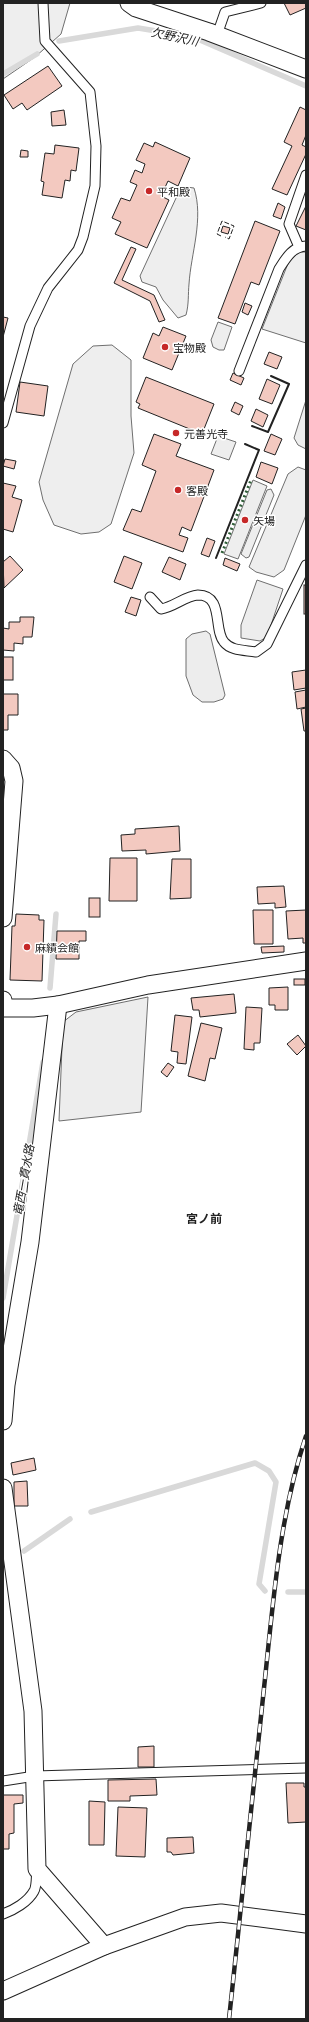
<svg xmlns="http://www.w3.org/2000/svg" width="309" height="2022" font-family="Commissioner,'Noto Sans JP',sans-serif">
	<rect width="100%" height="100%" fill="#fff"/>
	<g fill="#eee" stroke="#6f6f6f">
		<polygon points="3,3 70,3 61,34 35,57 3,79"/>
		<path d="M186 187 194 188C204 219 191 253 189 284 188 294 189 304 186 315L178 318 163 300 156 287 142 282 140 276 177 196Z"/>
		<polygon points="299,252 306,252 306,343 262,329 289,261"/>
		<polygon points="218,322 232,327 224,350 219,350 213,347 211,340"/>
		<polygon points="112,345 131,360 131,416 134,453 111,524 99,532 81,534 54,525 43,500 39,482 73,364 93,346"/>
		<polygon points="306,400 306,449 298,445 294,438"/>
		<polygon points="218,436 236,442 229,460 211,454"/>
		<polygon points="298,467 306,470 306,515 284,570 274,577 256,572 249,567 288,474"/>
		<polygon points="253,480 267,486 238,559 224,554"/>
		<polygon points="271,489 274,495 249,557 246,558 241,554 267,490"/>
	</g>
	<g fill="#ededed" stroke="#6f6f6f">
		<polygon points="257,580 283,589 267,637 260,641 241,638 241,625"/>
		<polygon points="206,631 210,634 225,695 223,699 214,702 202,702 193,695 186,676 186,639 192,634"/>
		<polygon points="148,997 141,1112 59,1121 63,1022 76,1012"/>
	</g>
	<g fill="none" stroke-linecap="round" stroke-linejoin="round">
		<g stroke="#d9d9d9" stroke-width="5.5">
			<polyline points="59,41 138,28 193,37 306,86"/>
			<polyline points="3,74 37,54"/>
			<polyline points="50,988 56,914"/>
			<polyline points="3,1298 43,1062"/>
			<polyline points="91,1512 255,1463 269,1471 276,1482 259,1584 265,1591"/>
			<polyline points="24,1551 70,1519"/>
			<polyline points="288,1592 306,1592"/>
		</g>
	</g>
	<g fill="#f3c9c0" stroke="#222">
		<polygon points="284,3 306,3 306,8 290,15"/>
		<polygon points="48,66 62,86 27,110 22,103 13,109 4,95"/>
		<polygon points="300,107 306,110 306,135 302,145 306,147 306,154 287,195 272,189 292,146 284,142"/>
		<polygon points="64,110 66,125 52,126 51,112"/>
		<polygon points="155,142 190,158 178,186 168,181 161,196 169,200 147,248 115,234 121,222 112,218 121,198 130,201 137,185 130,182 135,170 142,173 145,164 136,160 144,143 153,147"/>
		<polygon points="55,145 79,148 76,171 71,170 70,181 65,180 62,198 42,195 44,182 41,181 45,153 54,154"/>
		<polygon points="21,150 28,151 28,157 20,157"/>
		<polygon points="278,203 285,207 281,219 273,216"/>
		<polygon points="306,206 306,230 296,226"/>
		<polygon points="255,221 280,231 259,285 251,282 235,324 218,318"/>
		<polygon points="223,226 230,228 228,234 221,232"/>
		<polygon points="131,247 136,249 122,280 154,295 165,320 159,322 150,301 114,283"/>
		<polygon points="245,303 252,306 248,315 242,312"/>
		<polygon points="3,317 8,318 3,337"/>
		<polygon points="163,327 186,336 172,370 143,358 153,333 159,336"/>
		<polygon points="269,352 282,357 277,369 264,364"/>
		<polygon points="233,373 244,378 241,385 230,380"/>
		<polygon points="146,377 214,404 202,434 138,408 140,404 136,402"/>
		<polygon points="267,379 280,385 272,404 259,399"/>
		<polygon points="20,382 48,386 44,416 16,412"/>
		<polygon points="235,402 243,406 239,415 231,411"/>
		<polygon points="256,409 268,415 263,427 251,421"/>
		<polygon points="154,434 181,444 176,456 214,470 191,531 182,527 179,535 188,538 183,552 123,530 132,509 141,512 156,471 142,465"/>
		<polygon points="271,434 282,439 275,455 264,451"/>
		<polygon points="5,459 16,461 14,469 3,466"/>
		<polygon points="261,462 278,468 272,484 256,477"/>
		<polygon points="3,483 16,486 12,497 22,500 13,532 3,529"/>
		<polygon points="207,538 215,541 209,557 201,554"/>
		<polygon points="10,556 23,570 4,588 3,562"/>
		<polygon points="124,556 142,563 132,589 114,582"/>
		<polygon points="169,557 186,564 180,580 162,572"/>
		<polygon points="225,558 240,564 237,571 223,565"/>
		<rect x="304" y="585" width="2" height="29"/>
		<polygon points="131,597 141,600 136,616 125,612"/>
		<polygon points="20,617 34,617 32,637 23,637 23,644 14,643 14,651 3,650 3,628 9,629 9,622 20,622"/>
		<rect x="3" y="657" width="10" height="23"/>
		<polygon points="306,670 306,688 294,690 292,672"/>
		<polygon points="306,690 306,707 297,709 295,692"/>
		<polygon points="3,694 18,694 18,715 8,715 8,730 3,730"/>
		<polygon points="306,708 306,731 304,731 301,709"/>
		<polygon points="179,826 180,851 146,854 146,850 122,851 121,835 135,834 135,829"/>
		<polygon points="110,858 137,858 137,901 109,901"/>
		<polygon points="172,859 191,859 191,898 170,899"/>
		<polygon points="284,886 286,907 275,908 275,903 258,904 257,887"/>
		<rect x="89" y="898" width="11" height="19"/>
		<polygon points="253,910 273,910 273,944 254,944"/>
		<polygon points="306,910 306,943 303,943 303,938 288,939 286,911"/>
		<polygon points="16,914 39,915 39,920 44,920 42,981 10,980 12,926 15,926"/>
		<polygon points="57,931 86,931 86,941 79,941 79,959 56,959"/>
		<polygon points="284,946 284,952 262,953 261,947"/>
		<rect x="294" y="979" width="11" height="6"/>
		<polygon points="288,987 288,1010 275,1010 275,1005 269,1005 269,988"/>
		<polygon points="234,994 236,1013 200,1017 199,1010 193,1010 191,998"/>
		<polygon points="246,1007 262,1008 260,1043 254,1043 254,1050 244,1049"/>
		<polygon points="175,1015 192,1017 186,1064 177,1063 178,1052 171,1051"/>
		<polygon points="201,1023 222,1028 215,1059 210,1058 205,1081 188,1076"/>
		<polygon points="298,1035 306,1046 297,1055 287,1044"/>
		<polygon points="168,1063 174,1067 167,1077 161,1072"/>
		<polygon points="34,1458 36,1470 13,1475 11,1463"/>
		<polygon points="27,1481 28,1506 14,1506 14,1482"/>
		<polygon points="154,1746 154,1767 138,1767 138,1747"/>
		<polygon points="156,1779 157,1795 130,1796 130,1801 108,1801 108,1780"/>
		<polygon points="286,1783 304,1783 304,1787 306,1787 306,1822 288,1823"/>
		<polygon points="3,1795 23,1795 23,1803 14,1804 14,1833 9,1834 9,1849 3,1849"/>
		<polygon points="89,1801 105,1802 104,1845 89,1845"/>
		<polygon points="118,1807 147,1808 145,1857 116,1856"/>
		<polygon points="193,1837 194,1853 173,1855 171,1852 167,1852 167,1838"/>
	</g>
	<g fill="none" stroke-linecap="round" stroke-linejoin="round">
		<g stroke="#222" stroke-width="11">
			<g id="service">
				<polyline points="217,35 225,12 261,3"/>
				<polyline points="299,247 289,224 306,175"/>
				<path d="M239 371 279 269C286 258 292 247 306 246"/>
				<polyline points="3,423 30,326 48,288 78,250 83,237 95,186 96,146 90,92 45,41 43,3"/>
				<path d="M150 597 161 609C174 607 185 596 198 595 224 595 213 629 224 642 231 651 245 650 256 652L267 644 306 565"/>
				<polyline points="3,1781 35,1776 306,1768"/>
				<path d="M3 1914C14 1910 28 1902 34 1891 37 1886 36 1875 37 1869"/>
			</g>
		</g>
		<g stroke="#222" stroke-width="19">
			<g id="minor">
				<polyline points="129,3 136,8 209,32 306,69"/>
				<polyline points="3,759 11,768 14,781 3,918"/>
				<polyline points="3,1000 4,1008 33,1008 58,1005 148,985 306,961"/>
				<polyline points="3,1421 6,1385 30,1242 58,1005"/>
				<polyline points="3,1488 33,1711 37,1869 104,1946"/>
				<polyline points="3,1991 104,1946 185,1917 221,1913 306,1924"/>
			</g>
		</g>
		<use href="#service" stroke="#fff" stroke-width="9"/>
		<use href="#minor" stroke="#fff" stroke-width="17"/>
		<g stroke="#222" stroke-width="4.5">
			<path id="rail" d="M229 2019C241 1909 252 1799 264 1688 273 1605 279 1516 306 1436"/>
		</g>
		<use href="#rail" stroke="#fff" stroke-width="3" stroke-dasharray="9" stroke-linecap="butt"/>
		<polyline stroke="#2f5e38" stroke-width="3" stroke-dasharray="2 3" stroke-linecap="butt" points="222,553 251,480"/>
		<polyline stroke="#222" stroke-width="1" stroke-dasharray="5 2" stroke-linecap="butt" points="221,236 217,234 222,221 234,226 229,239 225,237"/>
		<g stroke="#222" stroke-width="2">
			<polyline points="252,426 268,432 289,384 271,376"/>
			<polyline points="216,558 259,450 245,444"/>
		</g>
	</g>
	<g fill="#c62828" stroke="#fff" stroke-width="1.5">
		<circle cx="149" cy="191" r="4"/>
		<circle cx="165" cy="347" r="4"/>
		<circle cx="176" cy="433" r="4"/>
		<circle cx="178" cy="490" r="4"/>
		<circle cx="245" cy="520" r="4"/>
		<circle cx="27" cy="947" r="4"/>
	</g>
	<g text-anchor="middle" dominant-baseline="central" stroke-width="3" stroke-linejoin="round" paint-order="stroke">
		<g font-size="11" fill="#222" stroke="#fff" text-anchor="start">
			<text x="157" y="191">平和殿</text>
			<text x="173" y="347">宝物殿</text>
			<text x="184" y="433">元善光寺</text>
			<text x="186" y="490">客殿</text>
			<text x="253" y="520">矢場</text>
			<text x="35" y="947">麻績会館</text>
		</g>
		<g font-size="12" font-style="italic" fill="#222" stroke="#fff">
			<text transform="translate(175 36) rotate(12)">欠野沢川</text>
			<text transform="translate(23 1180) rotate(-80)">竜西一貫水路</text>
		</g>
		<g font-size="12" font-weight="bold" fill="#222" stroke="#fff">
			<text x="204" y="1218">宮ノ前</text>
		</g>
	</g>
	<rect width="309" height="2022" fill="none" stroke="#222222" stroke-width="8"/>
</svg>
